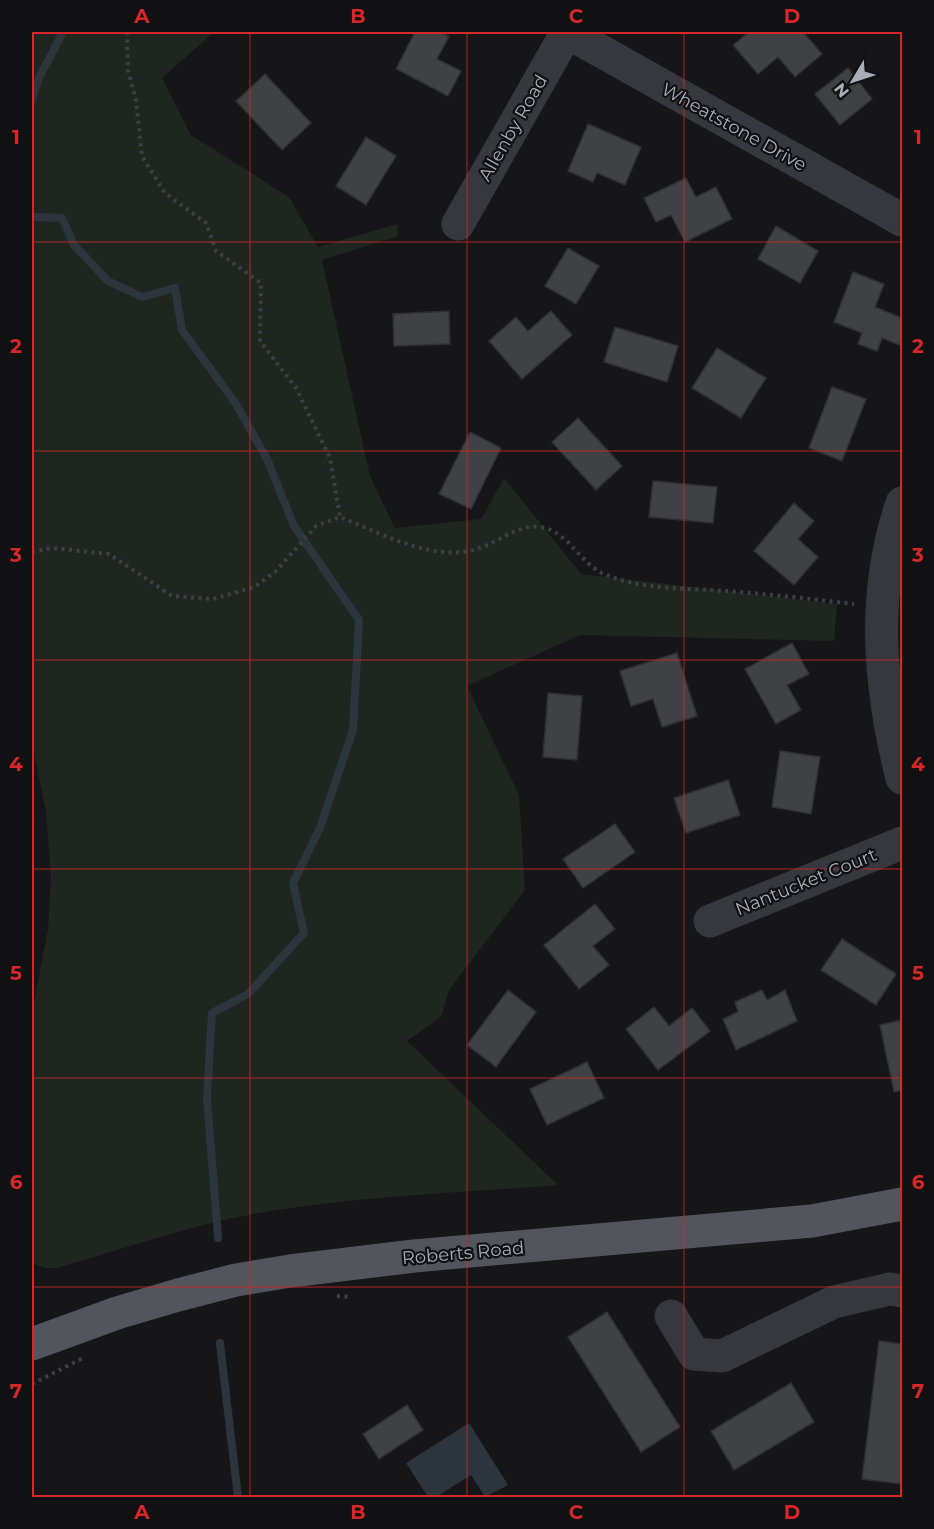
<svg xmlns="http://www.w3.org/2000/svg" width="934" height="1529" font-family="Montserrat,sans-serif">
	<rect width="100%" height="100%" fill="#161618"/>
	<path fill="#1e261f" d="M32 32H214L162 78 191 135 289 197 318 247 397 224 398 236 322 260 370 476 395 528 481 519 504 478 581 574 837 604 834 641 580 635 467 686 519 795 525 890 449 990 441 1017 407 1041 558 1185C458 1193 358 1196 259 1213 189 1225 124 1249 57 1268H45L32 1263V1012L48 930 51 876 46 811 32 744Z"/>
	<polygon fill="#2c353c" points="469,1423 508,1485 485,1497 471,1475 436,1497 428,1497 406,1463"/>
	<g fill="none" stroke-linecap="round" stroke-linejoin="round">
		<g stroke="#2c353c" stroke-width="8">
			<polyline points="32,99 39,78 63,32"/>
			<polyline points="32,217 62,218 74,245 108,281 142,297 175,288 182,330 236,404 267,459 294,526 359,620 353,730 320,828 293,883 304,933 248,994 212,1013 207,1098 218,1238"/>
			<polyline points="220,1343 238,1498"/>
		</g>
	</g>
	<g fill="#404145" stroke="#303034" stroke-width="1.5">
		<polygon points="415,32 440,32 449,36 437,59 461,71 448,96 396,69"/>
		<polygon points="749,32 803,32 822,54 795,77 778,57 758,74 733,45"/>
		<polygon points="848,68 872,99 840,125 815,94"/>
		<polygon points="265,74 311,123 282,150 236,101"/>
		<polygon points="588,124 641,147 625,185 597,173 593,182 568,171"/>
		<polygon points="366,137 396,156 366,205 336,186"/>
		<polygon points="686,178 696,197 716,187 732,219 685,242 671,215 656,222 644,198"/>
		<polygon points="776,226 818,251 800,283 758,259"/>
		<polygon points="568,248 599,266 576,304 545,286"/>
		<polygon points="853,272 884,284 875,307 902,318 902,346 882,338 877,351 858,344 862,333 834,322"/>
		<polygon points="449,311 450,344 394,346 393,314"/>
		<polygon points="551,311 572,335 522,379 489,341 516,317 528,331"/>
		<polygon points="615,327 678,346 667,382 604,362"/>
		<polygon points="717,348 766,378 741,418 692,388"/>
		<polygon points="832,387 866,399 842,461 809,448"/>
		<polygon points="578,418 622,466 596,490 552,442"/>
		<polygon points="470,432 501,448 471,509 439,494"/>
		<polygon points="653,481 717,487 713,523 649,517"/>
		<polygon points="794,503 814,521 798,539 818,557 794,585 754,551"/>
		<polygon points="792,643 809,674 787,685 801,710 776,724 745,669"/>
		<polygon points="677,653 697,716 662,727 653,699 631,706 620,671"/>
		<polygon points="548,693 582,696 577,760 543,757"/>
		<polygon points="780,751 820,757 811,814 772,807"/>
		<polygon points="728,780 740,815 686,833 674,798"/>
		<polygon points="615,824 635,852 583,888 563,859"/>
		<polygon points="595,904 615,929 593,946 609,965 579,989 544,945"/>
		<polygon points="842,939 896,974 876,1005 821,970"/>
		<polygon points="508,990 536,1012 496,1067 467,1045"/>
		<polygon points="762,990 767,1000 785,990 797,1021 736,1050 723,1019 738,1012 735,1002"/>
		<polygon points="654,1007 669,1026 692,1008 710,1031 658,1070 626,1029"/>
		<polygon points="902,1020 902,1090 894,1092 880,1025"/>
		<polygon points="587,1062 604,1098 547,1125 530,1089"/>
		<polygon points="607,1312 680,1427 641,1452 568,1337"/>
		<polygon points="879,1341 902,1344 902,1484 862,1479"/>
		<polygon points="791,1383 814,1422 734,1470 711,1431"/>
		<polygon points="407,1405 423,1430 379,1459 363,1434"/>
	</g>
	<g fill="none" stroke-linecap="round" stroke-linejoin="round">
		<g stroke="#3d3f44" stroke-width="4" stroke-dasharray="3 4.5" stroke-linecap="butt">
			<polyline points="127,32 128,70 136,100 142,156 165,193 206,223 216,251 261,283 260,341 296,388 330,458 340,517"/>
			<path d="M32 552 52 548 109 554 172 596 213 599 254 587 275 572 316 526 340 517C381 533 435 564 480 548 500 541 517 525 539 527 568 530 579 563 604 574 641 590 687 588 726 591 769 594 811 599 854 604"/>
			<polyline points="337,1296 352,1297"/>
			<polyline points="32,1384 85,1357"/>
		</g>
		<g stroke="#37383d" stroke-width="33">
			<polyline points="567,32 902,220"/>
			<polyline points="458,224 567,32"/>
			<path d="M902 503C871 594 879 687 902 778"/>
			<polyline points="710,921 902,843"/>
			<polyline points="671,1316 694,1354 722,1356 834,1302 890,1289 902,1291"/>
		</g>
		<polyline stroke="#53555c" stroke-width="33" points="32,1344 117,1313 178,1295 236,1280 290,1271 414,1256 812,1221 902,1204"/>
	</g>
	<path fill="none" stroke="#d62828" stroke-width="1.5" stroke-opacity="0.55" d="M250 32V1498M467 32V1498M684 32V1498M32 242H902M32 451H902M32 660H902M32 869H902M32 1078H902M32 1287H902"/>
	<g text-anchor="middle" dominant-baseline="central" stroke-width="4.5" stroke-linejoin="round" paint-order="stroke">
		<g font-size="18" fill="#a8adb8" stroke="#111113">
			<text transform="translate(734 127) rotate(29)">Wheatstone Drive</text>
			<text transform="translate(513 128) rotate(-60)">Allenby Road</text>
			<text transform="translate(806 882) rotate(-22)">Nantucket Court</text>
			<text transform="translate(463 1253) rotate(-5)">Roberts Road</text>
		</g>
	</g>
	<rect width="934" height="1529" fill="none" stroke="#111113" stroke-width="66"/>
	<g transform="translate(853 81) rotate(231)" stroke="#111113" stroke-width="4.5" paint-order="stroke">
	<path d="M0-4.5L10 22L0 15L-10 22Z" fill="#a8adb8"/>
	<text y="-9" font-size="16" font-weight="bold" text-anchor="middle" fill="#a8adb8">N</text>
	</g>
	<rect x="33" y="33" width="868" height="1463" fill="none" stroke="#d62828" stroke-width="2"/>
	<g font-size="20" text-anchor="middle" font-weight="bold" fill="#d62828">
		<text x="142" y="23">A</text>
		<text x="358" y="23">B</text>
		<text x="576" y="23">C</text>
		<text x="792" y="23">D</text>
		<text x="16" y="144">1</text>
		<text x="918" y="144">1</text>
		<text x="16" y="353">2</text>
		<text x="918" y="353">2</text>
		<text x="16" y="562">3</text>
		<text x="918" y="562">3</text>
		<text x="16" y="771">4</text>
		<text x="918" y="771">4</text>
		<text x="16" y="980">5</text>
		<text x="918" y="980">5</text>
		<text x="16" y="1189">6</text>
		<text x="918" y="1189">6</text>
		<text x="16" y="1398">7</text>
		<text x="918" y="1398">7</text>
		<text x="142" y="1519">A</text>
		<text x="358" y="1519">B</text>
		<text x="576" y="1519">C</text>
		<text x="792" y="1519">D</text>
	</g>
</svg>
